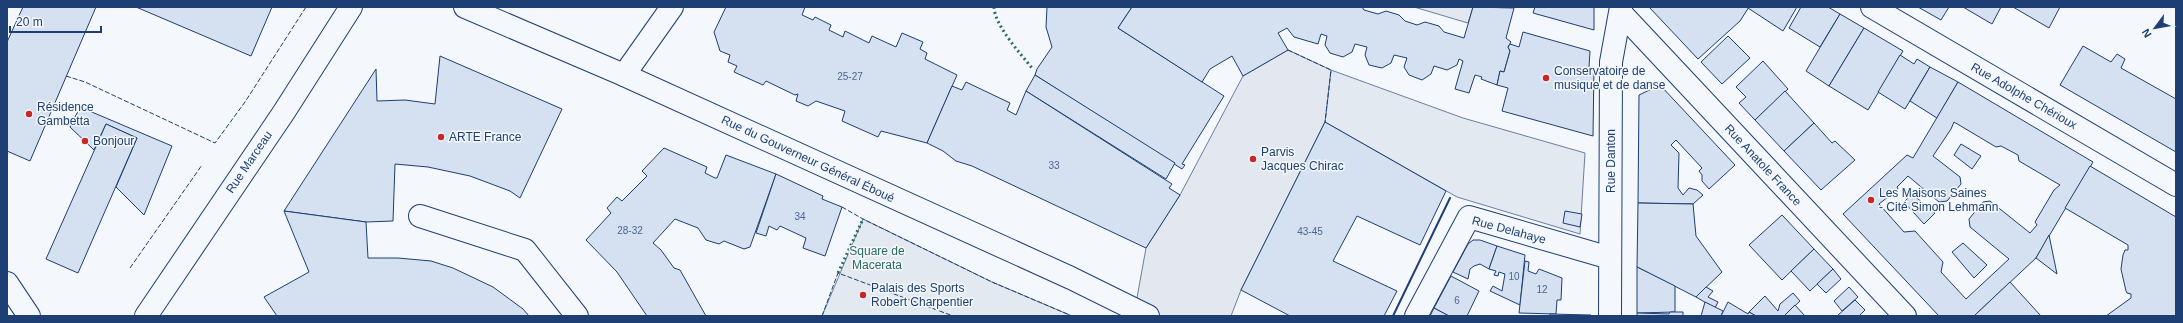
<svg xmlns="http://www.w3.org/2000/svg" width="2183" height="323" font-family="Helvetica,sans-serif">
	<rect width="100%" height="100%" fill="#f4f7fb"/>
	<g fill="#e3e9f0" stroke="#687fa3">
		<polygon points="1331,70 1463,118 1585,153 1580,234 1457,197 1325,122"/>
		<polygon points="863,219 992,282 1072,316 822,316"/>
	</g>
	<g fill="#e3e8f0" stroke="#687fa3">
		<polygon points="1414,7 1473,7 1468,23"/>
		<polygon points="1288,50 1331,70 1325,122 1241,290 1231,316 1148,316 1135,309 1146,248 1180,195 1243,76"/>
	</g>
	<g fill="#d5e0f0" stroke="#1d3f73" fill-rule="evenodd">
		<polygon points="23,7 96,7 30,161 7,151 7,42"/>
		<polygon points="136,7 272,7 251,56"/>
		<polygon points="726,7 805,7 802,15 813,20 815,17 831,25 829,30 843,37 845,31 869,43 872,36 896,47 902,33 923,42 920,49 927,53 925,59 957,75 927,143 881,131 878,137 842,121 845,111 816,101 808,106 796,101 798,94 795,95 766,81 763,85 734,72 737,66 728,62 730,55 720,51 714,32"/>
		<polygon points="1047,7 1132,7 1118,28 1224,96 1182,164 1185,165 1182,169 1035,75 1037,69 1052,47 1046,27"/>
		<polygon points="1132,7 1362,7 1364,10 1378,14 1386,11 1399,15 1405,21 1417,25 1425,22 1439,26 1444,32 1464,38 1473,7 1514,8 1506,38 1511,42 1508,47 1510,51 1504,72 1500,71 1497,85 1481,79 1482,77 1475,75 1469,93 1455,89 1463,61 1459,59 1457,65 1447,70 1434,66 1431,74 1422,80 1409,75 1404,67 1407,58 1394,55 1391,63 1382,68 1369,65 1365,55 1367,47 1355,44 1352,52 1343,57 1330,53 1325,45 1327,36 1321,34 1318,44 1294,37 1287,28 1278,33 1288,50 1243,76 1232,56 1210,69 1202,82 1118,28"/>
		<polygon points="1535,7 1594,7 1594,30 1533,13"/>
		<polygon points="1649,7 1749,7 1740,21 1698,59"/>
		<polygon points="1749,7 1797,7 1783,31 1748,8"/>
		<polygon points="1801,7 1828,7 1840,14 1820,47 1789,28"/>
		<polygon points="1918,7 1949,7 1941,20"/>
		<polygon points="1963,7 2001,7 1992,24"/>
		<polygon points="2013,7 2060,7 2049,28"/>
		<polygon points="1840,14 1864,28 1829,86 1806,71"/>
		<polygon points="1864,28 1903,51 1868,110 1829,86"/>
		<polygon points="1523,32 1590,51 1589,67 1594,68 1593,136 1502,111 1508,88 1497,85 1500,71 1504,72 1510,51 1508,47 1510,44 1519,47"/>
		<polygon points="1728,36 1750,58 1722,84 1701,62"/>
		<polygon points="2083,46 2111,62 2117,54 2125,59 2121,68 2176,99 2176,152 2060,85"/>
		<polygon points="1900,55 1914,64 1917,59 1930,67 1905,109 1878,92"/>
		<polygon points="440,56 562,109 520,198 510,191 470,176 428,167 395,164 393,221 366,222 284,211 376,69 377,101 405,100 435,104"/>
		<polygon points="1763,61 1788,89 1755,120 1739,103 1746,97 1736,87"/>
		<polygon points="1930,67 1958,82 1937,118 1910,101"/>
		<polygon points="1035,75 1175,163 1166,179 1026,91"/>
		<polygon points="966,82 1010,103 1007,110 1016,115 1026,91 1172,184 1169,188 1180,195 1146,248 972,166 956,161 943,151 927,143 952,86 962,90"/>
		<path d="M1958 82 2093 162 2036 258 1974 316H1939L1843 214 1907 155 1913 158ZM1954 122 1996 147 2001 146 2018 155 2019 161 2060 185 2054 190 2035 222 2037 225 2030 233 1990 201 1983 202 1969 219 1970 227 2009 259 1966 299 1941 272 1943 262 1915 231 1904 232 1879 204 1898 189 1897 187 1908 176 1939 202 1947 201 1961 184 1960 177 1933 156 1951 129Z"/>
		<polygon points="1660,85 1735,165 1709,189 1702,181 1702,175 1699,171 1702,168 1676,140 1671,145 1679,153 1678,188 1683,195 1689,188 1697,190 1703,195 1693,204 1638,203 1639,95"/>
		<polygon points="1785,91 1814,123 1784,151 1755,120"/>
		<polygon points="80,107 172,146 144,215 116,187 137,138 106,124 94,150 70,127"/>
		<polygon points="1325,122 1446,191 1420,245 1357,216 1333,261 1397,291 1384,316 1290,316 1241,290"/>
		<polygon points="1814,123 1832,143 1835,141 1855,160 1821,190 1784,151"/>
		<polygon points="106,124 137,138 78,273 46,259"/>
		<polygon points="1961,144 1981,156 1972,169 1954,155"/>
		<polygon points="664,148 707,167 705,173 715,178 717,178 726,155 776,174 750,247 744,249 724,241 719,244 706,240 698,228 675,219 653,243 661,250 674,268 680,270 706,316 647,316 617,272 586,240 611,213 607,208 617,197 622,201 647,176 642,171"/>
		<polygon points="2090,166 2176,217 2176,316 2106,316 2131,298 2131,294 2127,293 2126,291 2121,269 2123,255 2125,250 2128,250 2128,245 2065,208"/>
		<polygon points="776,174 823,196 822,199 842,207 825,256 803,248 806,238 780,226 777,230 769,226 766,236 756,233"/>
		<polygon points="1912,194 1935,213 1924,224 1904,202"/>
		<polygon points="1638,203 1693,204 1696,236 1722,272 1696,297 1637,267"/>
		<polygon points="284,211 366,222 368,258 398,258 431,261 453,268 493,287 523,309 529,316 277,316 264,297 309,272"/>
		<polygon points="1565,211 1582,214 1580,227 1563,223"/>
		<polygon points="1782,215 1814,249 1782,280 1749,245"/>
		<polygon points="2049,235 2057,274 2036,258"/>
		<polygon points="1473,240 1480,240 1497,246 1489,269 1480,264 1474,266 1470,269 1468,279 1453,272 1468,244"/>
		<polygon points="1963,243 1987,265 1974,278 1952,252"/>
		<polygon points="1497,246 1525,255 1520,305 1490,291 1493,286 1502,291 1505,274 1499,272 1498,276 1494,275 1496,271 1489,269"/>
		<polygon points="1814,249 1833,269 1810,291 1791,271"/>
		<polygon points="1525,261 1529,262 1528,271 1536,274 1539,269 1562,278 1561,300 1557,300 1556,314 1519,313"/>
		<polygon points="1637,267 1675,286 1675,312 1637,313"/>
		<polygon points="1833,269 1841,279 1826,293 1817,284"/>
		<polygon points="1451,276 1479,291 1467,316 1449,316 1434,308"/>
		<polygon points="2010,282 2041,316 1974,316"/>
		<polygon points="1706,287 1713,291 1708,297 1718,302 1715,308 1696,297"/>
		<polygon points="1849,287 1858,297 1842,311 1834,301"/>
		<polygon points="1793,293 1800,301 1784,316 1756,316 1749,312 1765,296 1778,311 1780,304"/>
		<polygon points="1855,300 1865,310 1859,316 1837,316"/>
		<polygon points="1705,302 1723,311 1721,316 1701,316"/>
		<polygon points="1728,302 1748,314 1749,312 1756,316 1721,316"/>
		<polygon points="1795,305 1805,316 1784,316"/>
		<polygon points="1434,308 1449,316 1430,316"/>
		<polygon points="1670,312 1683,312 1683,316 1637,316 1637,313 1669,314"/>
		<polygon points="1550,314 1591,315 1591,316 1550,316"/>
	</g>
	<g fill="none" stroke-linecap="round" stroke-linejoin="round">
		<g stroke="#1d3f73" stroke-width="24">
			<g id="minor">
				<polyline points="1872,7 2176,185"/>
				<polyline points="1621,13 1905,316"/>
				<polyline points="624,75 672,7"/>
				<polyline points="420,216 525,250 577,316"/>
				<polyline points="146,316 284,112 351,7"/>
				<polyline points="1416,316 1469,217 1610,258"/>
				<polyline points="1610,316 1611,62 1621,7"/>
			</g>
		</g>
		<g stroke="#1d3f73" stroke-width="24">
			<g id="major">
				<polyline points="465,7 624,75 1071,278 1148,316"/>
				<polyline points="7,283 29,316"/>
			</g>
		</g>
		<use href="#minor" stroke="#f4f7fb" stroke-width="22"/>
		<use href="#major" stroke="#f4f7fb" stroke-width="22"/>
		<g stroke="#2c6c60" stroke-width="3" stroke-dasharray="2 3" stroke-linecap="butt">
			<path d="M994 7C995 26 1020 53 1032 68"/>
			<polyline points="838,273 863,219"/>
		</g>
		<g stroke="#1d3f73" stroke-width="1" stroke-dasharray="5 2" stroke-linecap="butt">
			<polyline points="1288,50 1331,70 1325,122"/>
			<polyline points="66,76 85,82 215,143 245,102 306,7"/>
			<polyline points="842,207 863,219 992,282 1072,316"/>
			<polyline points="130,268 202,165"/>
			<polyline points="822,316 838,273 953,316"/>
		</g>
		<polyline stroke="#1d3f73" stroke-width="2" points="1393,316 1450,198"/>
	</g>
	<g fill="#c62828" stroke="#f4f7fb" stroke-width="1.5">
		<circle cx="1546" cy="78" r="4"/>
		<circle cx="29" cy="114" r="4"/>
		<circle cx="441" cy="137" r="4"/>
		<circle cx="85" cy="141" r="4"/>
		<circle cx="1253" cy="159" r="4"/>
		<circle cx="1871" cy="200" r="4"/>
		<circle cx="863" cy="295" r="4"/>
	</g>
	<g text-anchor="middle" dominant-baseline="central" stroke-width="3" stroke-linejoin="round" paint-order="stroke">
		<g font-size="10" fill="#4b6792">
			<text x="850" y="76">25-27</text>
			<text x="1054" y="165">33</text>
			<text x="800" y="216">34</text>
			<text x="630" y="230">28-32</text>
			<text x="1310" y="231">43-45</text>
			<text x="1514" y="276">10</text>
			<text x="1542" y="289">12</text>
			<text x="1457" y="300">6</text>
		</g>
		<g font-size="12" fill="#1d3f73" stroke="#f4f7fb" text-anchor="start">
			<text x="1554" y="71">Conservatoire de<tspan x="1554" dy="14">musique et de danse</tspan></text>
			<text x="37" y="107">Résidence<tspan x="37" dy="14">Gambetta</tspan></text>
			<text x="449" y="137">ARTE France</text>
			<text x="93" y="141">Bonjour</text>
			<text x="1261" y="152">Parvis<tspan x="1261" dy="14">Jacques Chirac</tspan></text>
			<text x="1879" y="193">Les Maisons Saines<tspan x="1879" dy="14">- Cité Simon Lehmann</tspan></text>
			<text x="871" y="288">Palais des Sports<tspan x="871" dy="14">Robert Charpentier</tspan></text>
		</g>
		<g font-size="12" fill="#1d3f73" stroke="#f4f7fb">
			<text transform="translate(2024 96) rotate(30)">Rue Adolphe Chérioux</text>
			<text transform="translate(808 159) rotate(25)">Rue du Gouverneur Général Éboué</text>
			<text transform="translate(1611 161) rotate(-90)">Rue Danton</text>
			<text transform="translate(249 162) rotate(-56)">Rue Marceau</text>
			<text transform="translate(1763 165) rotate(47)">Rue Anatole France</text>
			<text transform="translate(1509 230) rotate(15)">Rue Delahaye</text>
		</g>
		<g font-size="12" fill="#2c6c60" stroke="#f4f7fb">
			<text x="877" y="251">Square de<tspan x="877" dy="14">Macerata</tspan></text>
		</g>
	</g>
	<rect width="2183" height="323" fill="none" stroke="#1d3f73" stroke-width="16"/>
	<g transform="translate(2155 28) rotate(238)" stroke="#f4f7fb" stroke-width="3" paint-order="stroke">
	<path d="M0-3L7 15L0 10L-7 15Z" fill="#1d3f73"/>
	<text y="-6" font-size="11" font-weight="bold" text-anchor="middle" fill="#1d3f73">N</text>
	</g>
	<path d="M10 26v6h91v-6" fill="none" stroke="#1d3f73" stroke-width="2"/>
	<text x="16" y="26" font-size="12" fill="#1d3f73" stroke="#f4f7fb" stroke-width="3" paint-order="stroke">20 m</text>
</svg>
